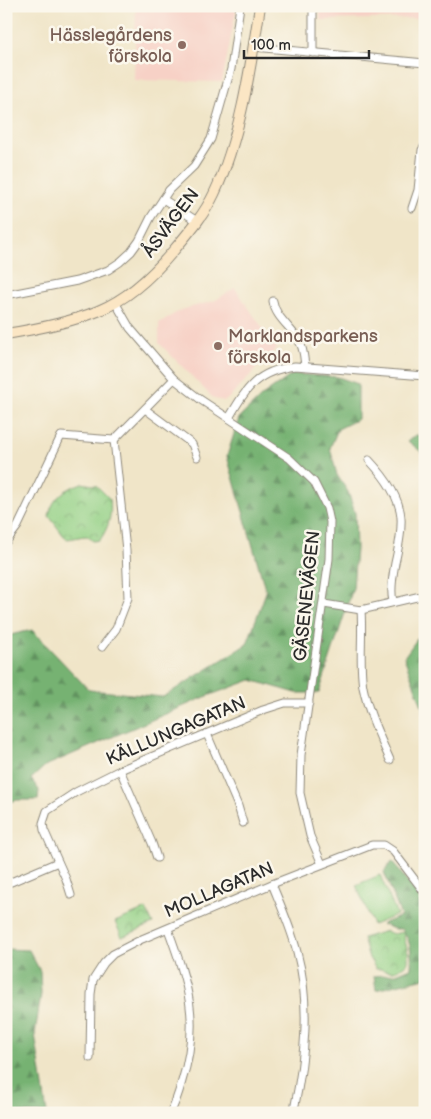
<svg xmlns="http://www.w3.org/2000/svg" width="431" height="1119" font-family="'Balsamiq Sans',sans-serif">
	<defs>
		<pattern id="forest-firs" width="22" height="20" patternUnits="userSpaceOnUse" patternTransform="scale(1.25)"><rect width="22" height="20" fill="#76b272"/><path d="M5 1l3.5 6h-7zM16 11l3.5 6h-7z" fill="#61915e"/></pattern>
		<pattern id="park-crowns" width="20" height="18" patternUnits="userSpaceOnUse" patternTransform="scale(1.25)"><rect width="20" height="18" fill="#93d084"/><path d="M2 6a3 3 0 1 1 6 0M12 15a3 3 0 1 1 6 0" fill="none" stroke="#78a96c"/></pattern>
	</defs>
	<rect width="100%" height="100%" fill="#fbf7ec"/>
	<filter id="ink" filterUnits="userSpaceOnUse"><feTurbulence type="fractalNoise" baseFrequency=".02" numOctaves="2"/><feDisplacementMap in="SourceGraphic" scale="10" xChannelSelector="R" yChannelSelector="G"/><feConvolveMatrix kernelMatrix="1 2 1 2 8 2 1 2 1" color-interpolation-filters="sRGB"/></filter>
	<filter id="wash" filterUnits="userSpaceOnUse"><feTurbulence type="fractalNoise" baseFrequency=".0096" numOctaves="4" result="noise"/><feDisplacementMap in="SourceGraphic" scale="20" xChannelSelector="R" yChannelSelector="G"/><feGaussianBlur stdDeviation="1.12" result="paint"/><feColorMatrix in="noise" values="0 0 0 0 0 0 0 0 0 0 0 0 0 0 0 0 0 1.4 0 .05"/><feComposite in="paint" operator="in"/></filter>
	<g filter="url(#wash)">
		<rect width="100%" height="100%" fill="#f0e5c8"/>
		<g fill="#f7d1c6">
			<polygon points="136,6 234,6 236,11 222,82 134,80"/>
			<polygon points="320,6 425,6 425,18 320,20"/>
			<polygon points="235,288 277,349 263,361 233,394 225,401 214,399 159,343 159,323 181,310 214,301"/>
		</g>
		<polygon fill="#93d084" stroke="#5f7e58" points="380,875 397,915 373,925 356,885"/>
		<g fill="url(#forest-firs)" stroke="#506e4e">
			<polygon points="293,374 338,377 358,384 358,419 338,429 330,448 337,475 348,492 355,513 356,549 353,588 319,693 296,693 251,680 205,697 45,766 31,779 39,790 38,800 17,800 6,803 6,636 32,630 89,690 163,697 247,644 266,592 227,456 239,418 262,396"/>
			<polygon points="416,435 425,436 425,455 408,441"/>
			<polygon points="422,632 425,632 425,714 404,657"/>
			<path d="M392 861 418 896 425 913V978L376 990 374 976 396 974 411 968C412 953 411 940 401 929H394L382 924 401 916 384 872Z"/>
			<polygon points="6,949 29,950 40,971 41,994 35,1034 47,1113 6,1113"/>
		</g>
		<g fill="url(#park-crowns)" stroke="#5f7e58">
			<path d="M82 483 97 486 110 499C112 515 109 527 100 540L93 541 87 536C79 536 74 539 66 539L49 516C52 498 65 489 82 483Z"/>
			<polygon points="146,909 153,924 122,937 115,922"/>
			<path d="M386 931 393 934 403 932 408 953V962C403 967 397 972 389 971 383 971 382 968 376 969L369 958 363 938Z"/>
		</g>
	</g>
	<g filter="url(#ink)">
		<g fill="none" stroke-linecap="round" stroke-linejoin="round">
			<g stroke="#8e887a" stroke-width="9">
				<g id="street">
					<polyline points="313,6 313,53"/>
					<polyline points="254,47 425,63"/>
					<polyline points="163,199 197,221"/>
					<polyline points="412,208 418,190 422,150 425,146"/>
					<polyline points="6,295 77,281 108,270 120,262 131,252 139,241 151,217 169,190 194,166 211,139 231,69 240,6"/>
					<path d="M273 301C275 318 293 328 300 343 304 350 304 359 305 366"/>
					<polyline points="115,302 130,328 174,379 201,400 289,458 314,482 327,508 330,522 329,559 301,755 300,793 310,836 322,864"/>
					<polyline points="145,409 192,444 197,457"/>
					<path d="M229 418C247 387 257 371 295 366L425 376"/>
					<path d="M369 460C385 477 403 500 401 524 401 537 398 550 395 563 393 575 390 590 393 601"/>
					<polyline points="6,542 18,526 61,436 114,440 174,379"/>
					<polyline points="324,604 361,610 425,595"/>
					<path d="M361 610C363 636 359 662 363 687 368 712 380 737 390 760"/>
					<polyline points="102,647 116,629 128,598 126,550 114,440"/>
					<polyline points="207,734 238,806 243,823"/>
					<polyline points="120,770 152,843 157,858"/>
					<polyline points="11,882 58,862"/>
					<path d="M272 884C281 906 291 928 297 952 311 1004 305 1058 294 1110"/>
					<polyline points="71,895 66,879 44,830 43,823 47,811 76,792 120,770 263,710 285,703 309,703"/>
					<path d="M168 929C188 984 201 1022 182 1081 179 1092 176 1103 170 1113"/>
					<polyline points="90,1058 91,994 93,980 104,963 113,954 142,939 272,884 372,845 384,845 393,851 425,893"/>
				</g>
			</g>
			<g stroke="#8e887a" stroke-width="12">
				<path id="secondary" d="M6 334C37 329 69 323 98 311 128 299 154 274 174 250 189 232 204 215 214 194 240 140 251 65 260 6"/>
			</g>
			<use href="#street" stroke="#fff" stroke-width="7"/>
			<use href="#secondary" stroke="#fbe6c4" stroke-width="10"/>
		</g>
	</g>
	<g fill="#8d6e63" stroke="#fbf7ec" stroke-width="2">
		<circle cx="182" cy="45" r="5"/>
		<circle cx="218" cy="346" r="5"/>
	</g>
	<g text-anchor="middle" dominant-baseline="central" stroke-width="5" stroke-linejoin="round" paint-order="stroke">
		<g font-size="18" fill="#785e54" stroke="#fbf7ec" text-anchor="end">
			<text x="172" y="35">Hässlegårdens<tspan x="172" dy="21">förskola</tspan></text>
			<text x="228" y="336" text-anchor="start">Marklandsparkens<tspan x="228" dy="21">förskola</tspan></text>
		</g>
		<g font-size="18" fill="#2b2b2b" stroke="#fbf7ec">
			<text transform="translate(171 223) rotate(-53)">ÅSVÄGEN</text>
			<text transform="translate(307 596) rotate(-84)">GÄSENEVÄGEN</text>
			<text transform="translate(176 731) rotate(-23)">KÄLLUNGAGATAN</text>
			<text transform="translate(219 890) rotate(-23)">MOLLAGATAN</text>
		</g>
	</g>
	<rect width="431" height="1119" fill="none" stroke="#fbf7ec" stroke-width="25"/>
	<path d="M244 50v8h125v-8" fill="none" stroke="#2b2b2b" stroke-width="2.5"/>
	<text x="251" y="50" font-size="15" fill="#2b2b2b" stroke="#fbf7ec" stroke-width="4" paint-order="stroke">100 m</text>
</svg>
